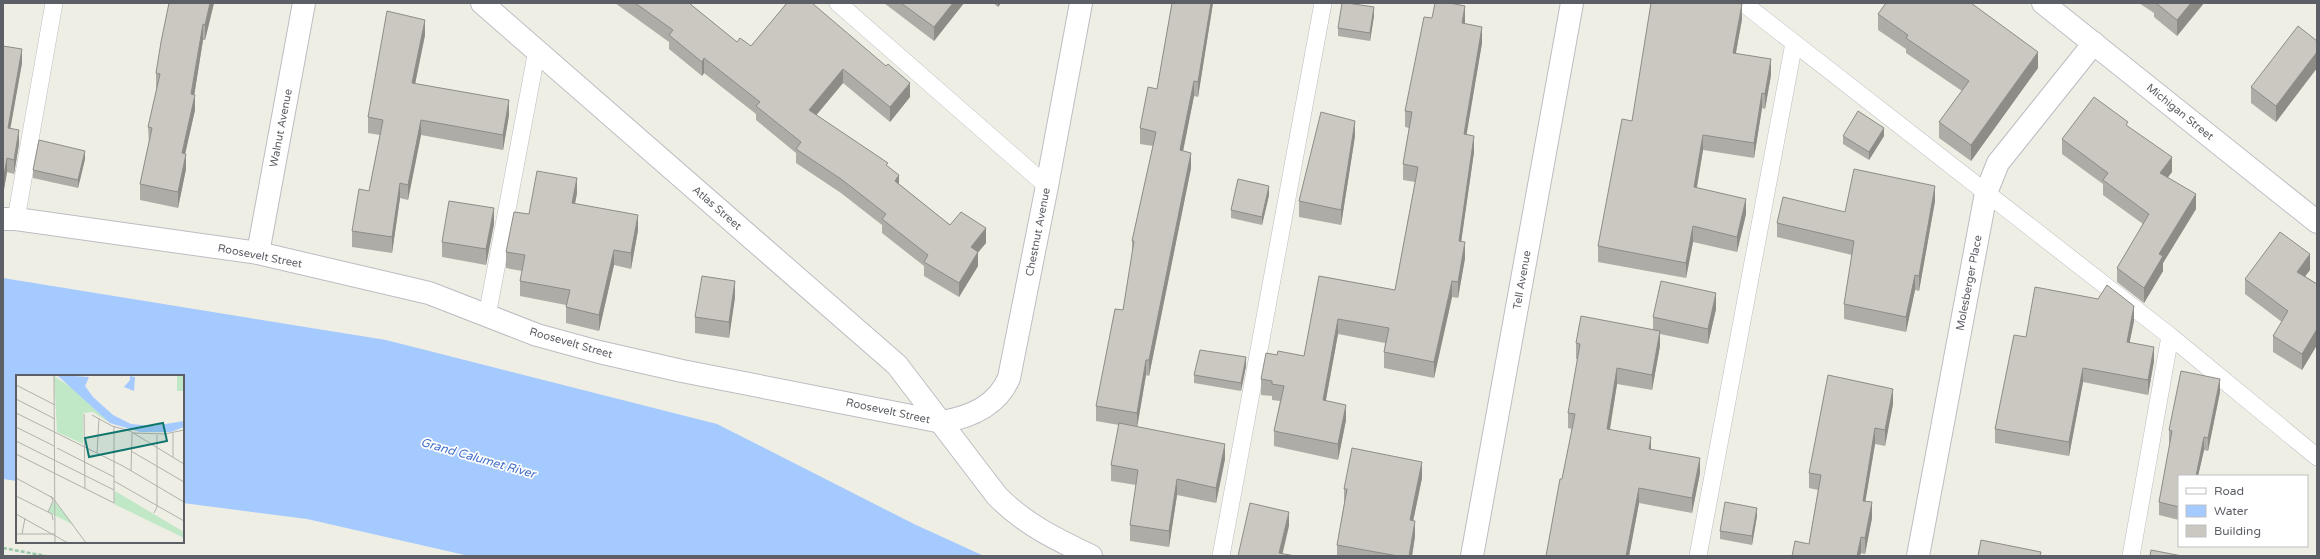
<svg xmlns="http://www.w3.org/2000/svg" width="2320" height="559" font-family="'Varela Round',sans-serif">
	<rect width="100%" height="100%" fill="#efeee4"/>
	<polygon fill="#a4caff" points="3,278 386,340 717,424 914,524 984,556 469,556 307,519 183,503 183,376 17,376 17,481 3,479"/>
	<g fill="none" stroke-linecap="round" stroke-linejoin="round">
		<g stroke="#bcbdc3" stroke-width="18">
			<g id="lane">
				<polyline points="838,3 1047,186"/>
				<polyline points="1743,3 2170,336 2317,457"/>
				<polyline points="16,219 54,3"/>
				<polyline points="487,316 537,50"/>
				<polyline points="1221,556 1323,3"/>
				<polyline points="1698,556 1794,43"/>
				<polyline points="2131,556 2170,336"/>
			</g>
		</g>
		<g stroke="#bcbdc3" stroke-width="24">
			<g id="street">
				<path d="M482 3 897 365 997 496C1024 524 1056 539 1091 556"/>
				<path d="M3 219H16L258 253 429 293 537 335 599 352 682 371 942 422C971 417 997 406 1009 378L1047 186 1081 3"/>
				<polyline points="258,253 304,3"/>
				<polyline points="1472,556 1572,3"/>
				<polyline points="1918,556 1986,193 1998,163 2094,43"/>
			</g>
		</g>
		<g stroke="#bdbfc6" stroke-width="24">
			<polyline id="secondary" points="2043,3 2317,222"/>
		</g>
		<polyline stroke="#98c9ad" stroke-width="2.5" stroke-dasharray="4 2" stroke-linecap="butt" points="3,548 46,556"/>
		<use href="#lane" stroke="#fff" stroke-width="17"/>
		<use href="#street" stroke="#fff" stroke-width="22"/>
		<use href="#secondary" stroke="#fff" stroke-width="22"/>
	</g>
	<g fill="#aeaca6">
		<polygon points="214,3 205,40 203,40 194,95 195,110 185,153 186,169 178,208 140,200 140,184 149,143 148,127 157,89 156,89 156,73"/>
		<polygon points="615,3 689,3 737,42 751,46 787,3 910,97 890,122 843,83 816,115 888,167 899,184 950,225 986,243 978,252 978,266 959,297 924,276 924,266 882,233 882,225 841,193 796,163 796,153 756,120 756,114 704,73 702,76 669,49 669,42"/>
		<polygon points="884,3 964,3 934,41"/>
		<polygon points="993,3 1001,3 998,7"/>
		<polygon points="1172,3 1213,3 1198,97 1194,96 1183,151 1191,168 1149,376 1146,375 1137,427 1225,459 1216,503 1177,495 1169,547 1130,541 1130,525 1136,485 1111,481 1111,465 1119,425 1096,421 1096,406 1123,310 1132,256 1132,241 1153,146 1140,144 1140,128 1157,89"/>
		<polygon points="2139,3 2204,3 2177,36 2154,17 2154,13"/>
		<polygon points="1878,14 2038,68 1971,161 1939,138 1939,122 1962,91 1906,53 1906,49 1878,30"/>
		<polygon points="1374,16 1370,41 1338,36 1338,28"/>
		<polygon points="1432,18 1465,22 1465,24 1482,43 1466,135 1474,152 1461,241 1465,258 1458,298 1452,297 1434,378 1384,368 1384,352 1385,343 1338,334 1326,400 1346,420 1338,460 1274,446 1274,431 1280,401 1272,400 1272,396 1261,395 1261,379 1277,355 1304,356 1319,276 1395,290 1415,182 1403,180 1403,164 1409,128 1405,127 1405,111"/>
		<polygon points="1742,19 1736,53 1771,75 1765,109 1762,108 1754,158 1703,150 1697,188 1746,214 1737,252 1693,242 1686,278 1598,262 1598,246 1632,121"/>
		<polygon points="425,35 415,84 509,115 503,150 421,135 408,200 400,198 392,253 352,247 352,231 369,191 380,135 368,133 368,117"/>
		<polygon points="2317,41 2317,68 2276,122 2251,103 2251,87"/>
		<polygon points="3,46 22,63 10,128 19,144 14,174 7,172 3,195"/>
		<polygon points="2128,126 2172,172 2168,177 2196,209 2163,263 2163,271 2144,303 2117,282 2117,268 2143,224 2103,195 2103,184 2062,154 2062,139"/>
		<polygon points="1355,136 1341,225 1299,217 1299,201"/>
		<polygon points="1843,136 1884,136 1869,160 1843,144"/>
		<polygon points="85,159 78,188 33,178 33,170"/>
		<polygon points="577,193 575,203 638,230 631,269 614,265 599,331 566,323 566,305 520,296 520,281 522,271 506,268 506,252 529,214"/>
		<polygon points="1269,195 1262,225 1231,218 1231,210"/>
		<polygon points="1935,201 1919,291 1915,290 1906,332 1844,319 1844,304 1852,255 1777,237 1777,223 1845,212"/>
		<polygon points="494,224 486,265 442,257 442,242"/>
		<polygon points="2310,270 2305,276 2317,284 2317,345 2302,370 2273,352 2273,336 2282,322 2245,294 2245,279"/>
		<polygon points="735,297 729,338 695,333 695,317"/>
		<polygon points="1716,309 1708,344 1660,334 1660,346 1652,390 1617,384 1610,430 1700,473 1692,513 1639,503 1629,556 1546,556 1562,479 1572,429 1568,428 1568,413 1578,359 1576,359 1576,343 1653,329 1653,317"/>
		<polygon points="2134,321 2129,342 2154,361 2148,395 2083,382 2069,456 1995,443 1995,429 2026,337"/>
		<polygon points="1246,366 1241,391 1194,383 1194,375"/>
		<polygon points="2220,392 2208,451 2204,450 2198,476 2179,476 2179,520 2159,515 2159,502 2170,443 2169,442 2169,430"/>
		<polygon points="1893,404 1885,446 1875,444 1865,501 1872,518 1865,554 1809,544 1818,490 1809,488 1809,473"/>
		<polygon points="1422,478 1413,521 1415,536 1412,556 1337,556 1337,545 1344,504 1344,489"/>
		<polygon points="1757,516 1752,545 1720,539 1720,531"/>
	</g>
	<g fill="#8d8c87">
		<polygon points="210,3 214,3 205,40 205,25"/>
		<polygon points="953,3 964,3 934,41 934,27"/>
		<polygon points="998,3 1001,3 998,7"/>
		<polygon points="1211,3 1213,3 1198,97 1198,82"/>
		<polygon points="2191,3 2204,3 2177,36 2177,20"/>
		<polygon points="1742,4 1742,19 1733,68 1733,53"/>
		<polygon points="1465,6 1465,22 1462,39 1462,23"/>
		<polygon points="1374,7 1374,16 1370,41 1370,33"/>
		<polygon points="425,20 425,35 412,99 412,83"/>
		<polygon points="203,24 203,40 192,109 195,95 195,110 182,168 182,153"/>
		<polygon points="1482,27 1482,43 1464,150 1464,134"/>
		<polygon points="22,49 22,63 8,142 8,128"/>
		<polygon points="2038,52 2038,68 1971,161 1971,145"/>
		<polygon points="2317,52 2317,68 2276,122 2276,106"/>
		<polygon points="704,58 704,73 702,76 702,62"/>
		<polygon points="1771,59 1771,75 1765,109 1765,94"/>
		<polygon points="843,69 843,83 809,124 809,110"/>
		<polygon points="1194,81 1194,96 1180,166 1180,150"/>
		<polygon points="910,83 910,97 890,122 890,107"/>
		<polygon points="1762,93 1762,108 1754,158 1754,143"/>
		<polygon points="509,100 509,115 503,150 503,135"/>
		<polygon points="421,120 421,135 408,200 408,185"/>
		<polygon points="1355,121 1355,136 1341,225 1341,210"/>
		<polygon points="1884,128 1884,136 1869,160 1869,152"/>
		<polygon points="19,130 19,144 14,174 14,160"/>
		<polygon points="1703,135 1703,150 1694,202 1694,187"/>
		<polygon points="1474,136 1474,152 1459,257 1459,241"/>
		<polygon points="85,151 85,159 78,188 78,180"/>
		<polygon points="1191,153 1191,168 1149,376 1149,360"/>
		<polygon points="186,154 186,169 178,208 178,192"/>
		<polygon points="2172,157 2172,172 2160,187 2160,173"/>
		<polygon points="7,158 7,172 3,195 3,181"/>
		<polygon points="899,175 899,190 895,181"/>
		<polygon points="577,178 577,193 572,219 572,203"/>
		<polygon points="400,183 400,198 392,253 392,237"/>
		<polygon points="1269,186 1269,195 1262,225 1262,217"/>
		<polygon points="1935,186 1935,201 1919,291 1919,276"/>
		<polygon points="2196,194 2196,209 2163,263 2163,271 2144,303 2144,288 2159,254"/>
		<polygon points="1746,199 1746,214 1737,252 1737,237"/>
		<polygon points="494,208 494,224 486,265 486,249"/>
		<polygon points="638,215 638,230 631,269 631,253"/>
		<polygon points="1693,226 1693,242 1686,278 1686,263"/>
		<polygon points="986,228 986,243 971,261 971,247"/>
		<polygon points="1465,242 1465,258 1458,298 1458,282"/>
		<polygon points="614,250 614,265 599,331 599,315"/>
		<polygon points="978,252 978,266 959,297 959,283"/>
		<polygon points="2310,254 2310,270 2297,287 2297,272"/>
		<polygon points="1915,275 1915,290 1906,332 1906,317"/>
		<polygon points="735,281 735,297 729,338 729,322"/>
		<polygon points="1452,281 1452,297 1434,378 1434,362"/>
		<polygon points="1716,293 1716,309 1708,344 1708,329"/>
		<polygon points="2134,306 2134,321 2127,356 2127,342"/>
		<polygon points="1338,319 1338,334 1323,415 1323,400"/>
		<polygon points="2317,329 2317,345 2302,370 2302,354"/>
		<polygon points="1660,331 1660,346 1652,390 1652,375"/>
		<polygon points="2154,347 2154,361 2148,395 2148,380"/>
		<polygon points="1246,357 1246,366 1241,391 1241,383"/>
		<polygon points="1146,360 1146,375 1137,428 1137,413"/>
		<polygon points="1617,368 1617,384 1607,445 1607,429"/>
		<polygon points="2083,368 2083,382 2069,456 2069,442"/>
		<polygon points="2220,379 2220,392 2208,451 2208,438"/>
		<polygon points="1893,389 1893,404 1885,446 1885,430"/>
		<polygon points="1346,405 1346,420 1338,460 1338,444"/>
		<polygon points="1875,428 1875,444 1863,516 1863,501"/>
		<polygon points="1651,437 1651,453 1649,449"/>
		<polygon points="2204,437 2204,450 2198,476 2196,476"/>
		<polygon points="1225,444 1225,459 1216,503 1216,488"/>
		<polygon points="1700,458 1700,473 1692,513 1692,498"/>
		<polygon points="1422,462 1422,478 1410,536 1410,520"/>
		<polygon points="1177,479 1177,495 1169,547 1169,531"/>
		<polygon points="1639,488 1639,503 1629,556 1626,556"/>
		<polygon points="1872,502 1872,518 1865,554 1865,538"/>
		<polygon points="1757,508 1757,516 1752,545 1752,536"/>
		<polygon points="1289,512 1289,526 1282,556 1279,553"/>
		<polygon points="1415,521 1415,536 1412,556 1409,556"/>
		<polygon points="1861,537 1861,553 1860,556 1857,556"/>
	</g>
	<g fill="#cac8c1" stroke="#8d8c87">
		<polygon points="169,3 210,3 205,25 203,24 191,94 195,95 182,153 186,154 178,192 140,184 152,128 148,127 160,74 156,73 161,42"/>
		<polygon points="635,3 689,3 737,42 740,38 751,46 787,3 812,3 886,66 888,64 910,83 890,107 843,69 809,110 888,163 886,165 899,175 895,181 950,225 961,212 986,228 971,247 978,252 959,283 924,262 928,255 882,219 886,214 841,179 796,149 801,142 756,106 760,102 704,58 702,62 669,35 673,30"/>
		<polygon points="901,3 953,3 934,27"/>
		<polygon points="1172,3 1211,3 1198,82 1194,81 1180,150 1191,153 1149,360 1146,360 1137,413 1096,406 1115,309 1123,310 1134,241 1132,241 1156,132 1140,128 1148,87 1157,89"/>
		<polygon points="1342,3 1347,3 1374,7 1370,33 1338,28"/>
		<polygon points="1435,3 1450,3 1465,6 1462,23 1482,27 1464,134 1474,136 1459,241 1465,242 1458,282 1452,281 1434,362 1384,352 1389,328 1338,319 1323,400 1346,405 1338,444 1274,431 1284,386 1272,384 1272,381 1261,379 1266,353 1277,355 1278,351 1304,356 1319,276 1395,290 1418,167 1403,164 1412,112 1405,111 1424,17 1432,18"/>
		<polygon points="1651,3 1735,3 1742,4 1733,53 1771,59 1765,94 1762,93 1754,143 1703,135 1694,187 1746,199 1737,237 1693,226 1686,263 1598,246 1622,119 1632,121"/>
		<polygon points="1886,3 1971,3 2038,52 1971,145 1939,122 1969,81 1906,38 1908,35 1878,14"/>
		<polygon points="2156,3 2191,3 2177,20"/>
		<polygon points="387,11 425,20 412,83 509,100 503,135 421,120 408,185 400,183 392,237 352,231 359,189 369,191 383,120 368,117"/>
		<polygon points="2298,26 2317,41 2317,52 2276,106 2251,87"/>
		<polygon points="3,46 22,49 8,128 19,130 14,160 7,158 3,181"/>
		<polygon points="2094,97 2128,122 2126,125 2172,157 2160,173 2196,194 2159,254 2163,256 2144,288 2117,268 2149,214 2103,180 2108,173 2062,139"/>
		<polygon points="1858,111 1884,128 1869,152 1843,136"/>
		<polygon points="1321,112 1355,121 1341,210 1299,201"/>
		<polygon points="39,140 85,151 78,180 33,170"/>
		<polygon points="1854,169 1935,186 1919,276 1915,275 1906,317 1844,304 1854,241 1777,223 1783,197 1845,212"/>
		<polygon points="537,171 577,178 572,203 638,215 631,253 614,250 599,315 566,307 570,290 520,281 525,255 506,252 514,212 529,214"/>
		<polygon points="1238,179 1269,186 1262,217 1231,210"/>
		<polygon points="449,201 494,208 486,249 442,242"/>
		<polygon points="2280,232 2310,254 2297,272 2317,284 2317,329 2302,354 2273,336 2288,311 2245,279"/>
		<polygon points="702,276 735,281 729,322 695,317"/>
		<polygon points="1661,281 1716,293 1708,329 1653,317"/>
		<polygon points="2107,285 2134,306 2127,342 2154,347 2148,380 2083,368 2069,442 1995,429 2014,335 2026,337 2035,287 2098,299"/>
		<polygon points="1581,316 1660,331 1652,375 1617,368 1607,429 1651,437 1649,449 1700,458 1692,498 1639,488 1626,556 1546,556 1560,479 1562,479 1575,414 1568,413 1580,344 1576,343"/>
		<polygon points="1200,350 1246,357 1241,383 1194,375"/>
		<polygon points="2181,371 2220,379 2208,438 2204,437 2196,476 2179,476 2179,507 2159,502 2172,431 2169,430"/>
		<polygon points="1828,375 1893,389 1885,430 1875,428 1863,501 1872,502 1865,538 1861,537 1857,556 1792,556 1795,541 1809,544 1821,475 1809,473"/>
		<polygon points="1119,423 1225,444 1216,488 1177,479 1169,531 1130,525 1138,470 1111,465"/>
		<polygon points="1352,448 1422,462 1410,520 1415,521 1409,556 1398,556 1337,545 1347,489 1344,489"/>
		<polygon points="1725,502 1757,508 1752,536 1720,531"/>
		<polygon points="1250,503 1289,512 1279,553 1295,556 1238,556"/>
		<polygon points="1981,540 2041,552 2040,556 1978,556"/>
		<polygon points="2151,550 2182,556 2150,556"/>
	</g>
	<g text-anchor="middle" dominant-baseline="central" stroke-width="3.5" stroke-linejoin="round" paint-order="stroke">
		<g font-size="11" fill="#5c5f65" stroke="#fff">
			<text transform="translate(2180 112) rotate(39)">Michigan Street</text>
			<text transform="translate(281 128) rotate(-79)">Walnut Avenue</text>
			<text transform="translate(717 208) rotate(41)">Atlas Street</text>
			<text transform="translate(1038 232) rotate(-79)">Chestnut Avenue</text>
			<text transform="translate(260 256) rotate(11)">Roosevelt Street</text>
			<text transform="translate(1522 280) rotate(-80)">Tell Avenue</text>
			<text transform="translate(1969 283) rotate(-79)">Molesberger Place</text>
			<text transform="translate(571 343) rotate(16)">Roosevelt Street</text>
			<text transform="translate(888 411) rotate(12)">Roosevelt Street</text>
		</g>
		<g font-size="12" font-style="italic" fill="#426fc8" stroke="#fff">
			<text transform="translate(478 458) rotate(16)">Grand Calumet River</text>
		</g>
	</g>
	<g transform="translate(16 375)">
		<rect width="168" height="168" fill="#efeee4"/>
		<path d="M161 0H168V16H161ZM38 1 59 15 94 48 77 37 67 38V69L41 57ZM99 116 168 157V163L98 129ZM38 126 58 150 32 137Z" fill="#c0e8c6"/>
		<path d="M41 0 73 2 69 11 77 22 97 40 115 49 137 51 168 46V52L155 57H124L94 48ZM114 1 119 2 118 16 108 12 114 5Z" fill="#a4caff"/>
		<path fill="none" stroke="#b0b1ad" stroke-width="1" d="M38 0 39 168M0 10 39 30M0 24 39 44M0 38 107 91 168 127M68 39 69 114M76 40 96 51 114 56 168 89M0 52 38 71M117 58 149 59 168 55M0 66 98 115M41 73 98 102M115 76 168 107M81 78 83 43M0 79 98 128V51M157 82V58M115 96 116 58M0 103 37 123 70 168M98 106 168 146M0 121 36 139 37 145M32 137 37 126 35 121M138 138 141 132V60M0 139 52 168M0 159H39M6 159 9 143"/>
		<path fill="#0f766e" fill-opacity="0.15" stroke="#0f766e" stroke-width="2" d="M147 48 151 66 73 82 69 63Z"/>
		<rect width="168" height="168" fill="none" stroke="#5c5f65" stroke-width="2"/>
	</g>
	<rect width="2320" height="559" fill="none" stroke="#5c5f65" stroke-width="8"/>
	<rect x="2178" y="475" width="130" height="72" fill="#ffffff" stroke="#bebfc1"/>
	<rect x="2186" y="488" width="20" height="6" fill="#ffffff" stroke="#bebfc1"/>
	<text x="2214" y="495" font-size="12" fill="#5c5f65">Road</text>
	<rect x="2186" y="505" width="20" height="12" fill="#a4caff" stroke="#bebfc1"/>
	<text x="2214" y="515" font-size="12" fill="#5c5f65">Water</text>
	<rect x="2186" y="525" width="20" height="12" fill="#cac8c1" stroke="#bebfc1"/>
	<text x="2214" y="535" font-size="12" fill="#5c5f65">Building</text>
</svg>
